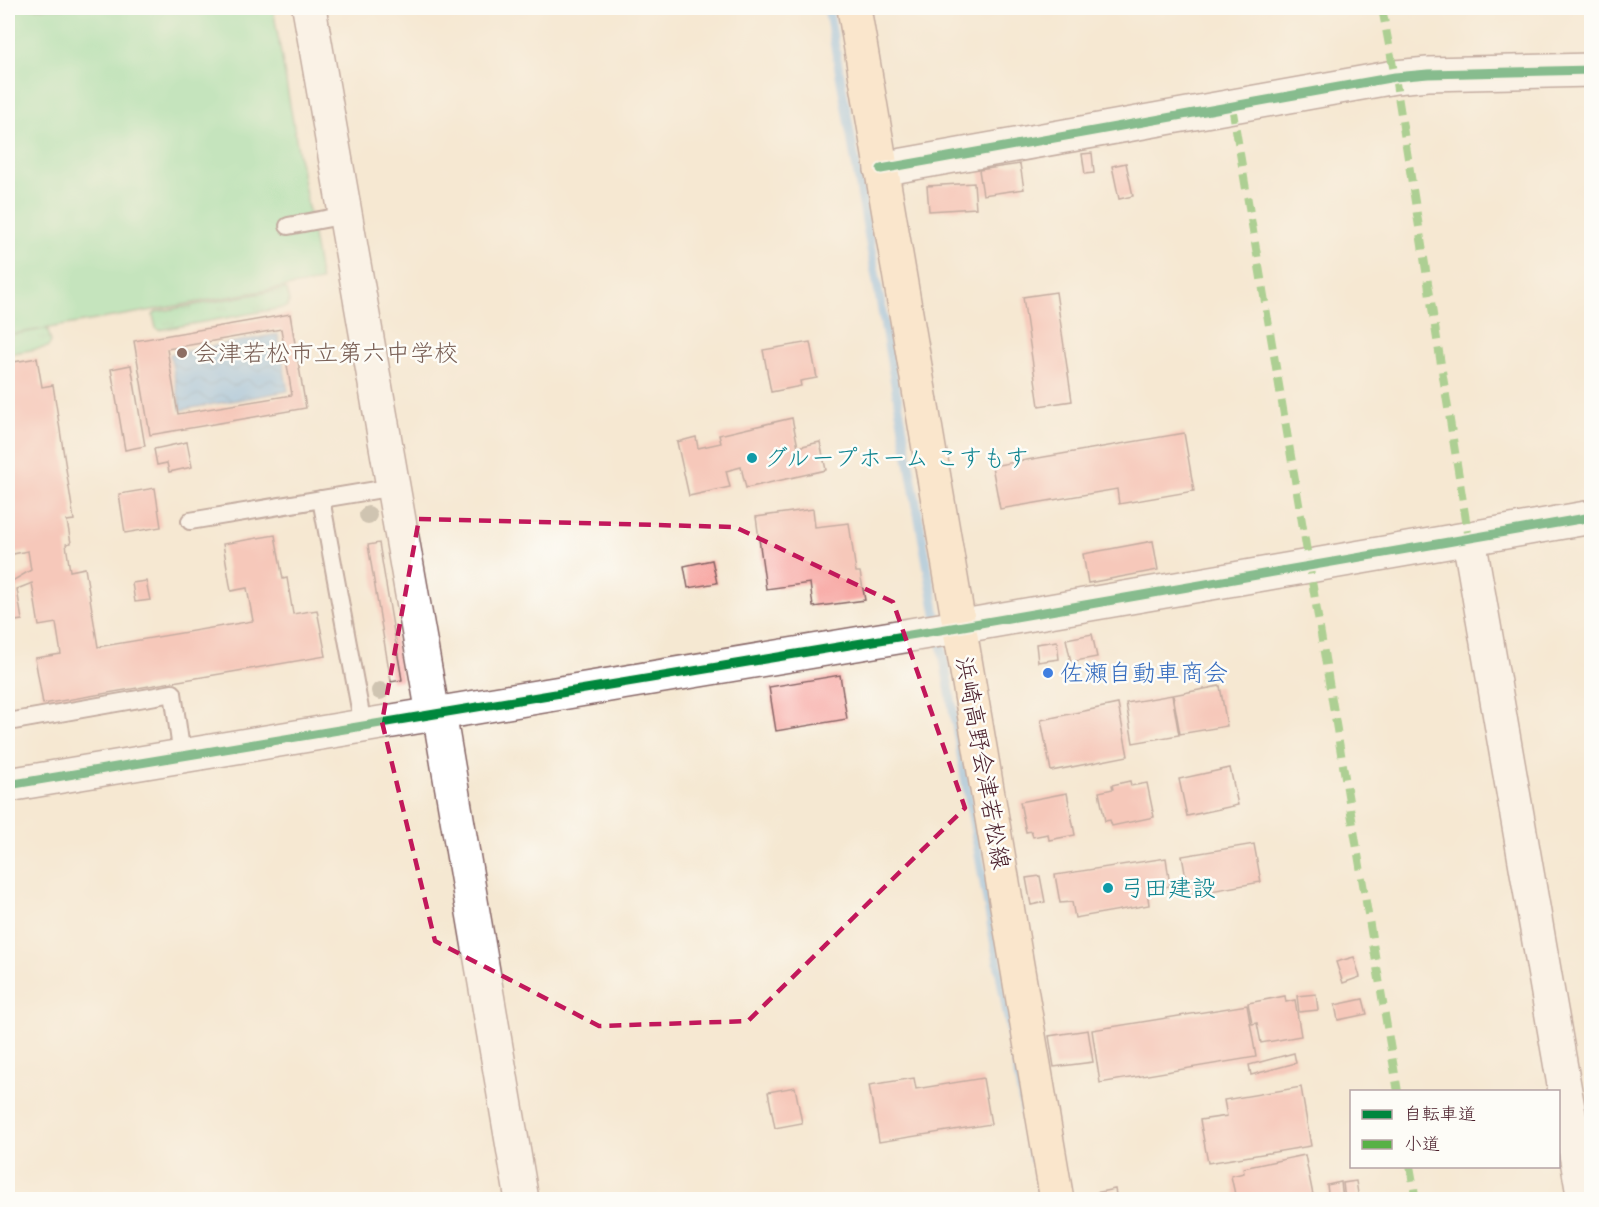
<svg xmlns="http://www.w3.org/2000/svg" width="1599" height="1207" font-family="Caveat,'Klee One',sans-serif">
	<defs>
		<pattern id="grass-tufts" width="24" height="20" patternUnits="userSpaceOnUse" patternTransform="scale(1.5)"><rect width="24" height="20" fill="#8ae1a4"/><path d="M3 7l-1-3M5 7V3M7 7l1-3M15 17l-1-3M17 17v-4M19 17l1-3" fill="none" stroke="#79c18d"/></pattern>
		<pattern id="water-waves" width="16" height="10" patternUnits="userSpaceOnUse" patternTransform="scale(1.5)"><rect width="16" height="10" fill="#74b3e7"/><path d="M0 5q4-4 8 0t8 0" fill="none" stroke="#6191bb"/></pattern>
	</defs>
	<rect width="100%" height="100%" fill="#fdfcf7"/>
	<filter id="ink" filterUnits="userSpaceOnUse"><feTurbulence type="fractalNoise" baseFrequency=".0167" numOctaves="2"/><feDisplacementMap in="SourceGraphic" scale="12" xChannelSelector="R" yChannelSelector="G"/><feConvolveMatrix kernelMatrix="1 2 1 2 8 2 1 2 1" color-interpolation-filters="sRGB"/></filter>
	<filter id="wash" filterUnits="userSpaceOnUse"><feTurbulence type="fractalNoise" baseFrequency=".008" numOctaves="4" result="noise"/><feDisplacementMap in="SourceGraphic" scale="24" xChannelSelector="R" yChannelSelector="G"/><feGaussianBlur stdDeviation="1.35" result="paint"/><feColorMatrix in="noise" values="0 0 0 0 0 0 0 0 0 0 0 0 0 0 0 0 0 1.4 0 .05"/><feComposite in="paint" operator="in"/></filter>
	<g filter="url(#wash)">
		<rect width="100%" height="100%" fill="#f5e8d2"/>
		<g fill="url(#grass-tufts)" stroke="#6a8068" stroke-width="1.5">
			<polygon points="284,289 287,290 289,302 287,307 159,330 156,328 153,315 156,312"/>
			<polygon points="45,329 48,330 51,342 48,347 8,354 8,335"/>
		</g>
		<polygon fill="#8ae1a4" stroke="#6a8068" stroke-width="1.5" points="8,8 273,8 321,281 8,335"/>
		<polygon fill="url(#water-waves)" stroke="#5f6989" stroke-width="1.5" points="278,334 288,391 181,410 170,354"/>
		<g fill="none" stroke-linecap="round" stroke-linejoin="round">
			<polyline stroke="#74b3e7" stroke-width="9" points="828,8 1033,1159"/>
		</g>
		<g id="blocks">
			<g fill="#f7a29e" fill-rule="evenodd">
				<polygon points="1092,153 1094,173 1085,174 1082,154"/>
				<polygon points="1126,163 1133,196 1119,199 1112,166"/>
				<polygon points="1020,164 1024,189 983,195 979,170"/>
				<polygon points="974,183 976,208 929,211 927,186"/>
				<polygon points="1056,292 1072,401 1039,406 1023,297"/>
				<path d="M290 314 306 408 150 435 134 341ZM281 329 292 395 178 414 167 349Z"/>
				<polygon points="810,342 817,378 800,381 801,386 771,392 763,350"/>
				<polygon points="37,358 42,387 53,385 74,520 67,521 71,543 66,544 70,571 85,568 98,647 253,621 247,588 231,591 223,544 275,535 283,579 287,578 293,614 317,610 326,656 43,704 35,658 61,654 56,623 39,626 32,583 17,589 22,620 8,622 8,581 14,580 31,570 28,551 8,555 8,363"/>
				<polygon points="131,365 145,446 125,450 111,369"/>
				<polygon points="792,418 798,447 820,442 826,470 746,488 741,467 726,471 730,487 689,496 677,442 696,437 698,448 721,443 719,435"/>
				<polygon points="1184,433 1194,491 1119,504 1117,489 1000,509 992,466"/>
				<polygon points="187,442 192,467 169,472 167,463 157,465 154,449"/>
				<polygon points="155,488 161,527 125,533 119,494"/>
				<polygon points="813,509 815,527 849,523 856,572 860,572 865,600 813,607 810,583 766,589 756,517"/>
				<polygon points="1153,541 1158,570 1088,583 1083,554"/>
				<polygon points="379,543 402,680 391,682 368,545"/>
				<polygon points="712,560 717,583 688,588 684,566"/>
				<polygon points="146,581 150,600 135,602 132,583"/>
				<polygon points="1092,634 1097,657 1071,662 1066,639"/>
				<polygon points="1057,641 1059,659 1038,662 1036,644"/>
				<polygon points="840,675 847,719 776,731 769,687"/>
				<polygon points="1220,686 1227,726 1180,734 1173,695"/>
				<polygon points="1172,695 1179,735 1133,743 1126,703"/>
				<polygon points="1118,704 1128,756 1051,771 1041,720"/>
				<polygon points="1230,768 1238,805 1187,816 1179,779"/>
				<polygon points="1130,781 1131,786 1147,783 1154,817 1112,826 1110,820 1105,821 1099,792 1113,789 1112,785"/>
				<polygon points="1067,793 1075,835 1049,840 1048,834 1033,837 1031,831 1026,832 1020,802"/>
				<polygon points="1254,844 1261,882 1189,895 1182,856"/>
				<polygon points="1166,858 1170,886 1147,890 1149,905 1075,918 1072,902 1060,903 1055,875"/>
				<polygon points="1040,876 1045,902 1031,905 1026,878"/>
				<polygon points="1354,957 1360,977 1343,983 1336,962"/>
				<polygon points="1316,994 1318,1010 1299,1012 1297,996"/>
				<polygon points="1285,996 1286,1002 1295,1000 1301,1036 1261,1043 1257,1023 1252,1024 1248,1003"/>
				<polygon points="1363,999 1367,1014 1338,1020 1335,1005"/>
				<polygon points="1247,1005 1256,1057 1100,1083 1092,1030"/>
				<polygon points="1088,1030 1093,1062 1054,1067 1049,1036"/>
				<polygon points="1294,1053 1296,1063 1251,1075 1249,1065"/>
				<polygon points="914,1078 916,1089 983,1078 991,1124 879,1142 869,1085"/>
				<polygon points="795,1087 802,1123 775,1128 768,1092"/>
				<polygon points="1301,1087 1311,1146 1208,1163 1200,1120 1227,1116 1224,1100"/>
				<polygon points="1305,1155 1314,1200 1250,1200 1249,1196 1236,1199 1231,1176 1244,1173 1243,1168"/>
				<polygon points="1356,1181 1359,1200 1345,1200 1343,1183"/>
				<polygon points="1341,1182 1343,1200 1329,1200 1327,1185"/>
				<polygon points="1115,1189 1117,1200 1080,1200 1080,1196"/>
			</g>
		</g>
	</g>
	<g filter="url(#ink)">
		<use href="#blocks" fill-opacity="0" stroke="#866565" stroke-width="1.5"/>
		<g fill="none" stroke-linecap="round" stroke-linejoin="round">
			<g stroke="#866565" stroke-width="20">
				<g id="service">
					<polyline points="288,226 346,215"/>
					<polyline points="321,499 363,725"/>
					<polyline points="190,521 394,487"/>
					<polyline points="8,722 173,693 182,756"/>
				</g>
			</g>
			<g stroke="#866565" stroke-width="36">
				<g id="minor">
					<polyline points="309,8 433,714"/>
					<polyline points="881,169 1395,77 1428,74 1592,70"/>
					<polyline points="1469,539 1584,1200"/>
					<polyline points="439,713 522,1200"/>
					<polyline points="8,785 946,629 1592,517"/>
				</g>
			</g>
			<g stroke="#866565" stroke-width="36">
				<polyline id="secondary" points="854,8 1057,1200"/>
			</g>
			<use href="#service" stroke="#fff" stroke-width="16"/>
			<use href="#minor" stroke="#fff" stroke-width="33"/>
			<use href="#secondary" stroke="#fee5c5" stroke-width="33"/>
			<g stroke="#57b146" stroke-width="8" stroke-dasharray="15 8" stroke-linecap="butt">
				<polyline points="1382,8 1395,77 1469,539"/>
				<polyline points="1232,106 1398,1092"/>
				<polyline points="1410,1166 1416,1200"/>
			</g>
			<g stroke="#fdfcf7" stroke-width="13">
				<g id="cycleway">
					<polyline points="881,169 1395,77 1428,74 1592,70"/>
					<polyline points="8,785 946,629 1592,517"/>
				</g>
			</g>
			<use href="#cycleway" stroke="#00873e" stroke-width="9"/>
		</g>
		<g fill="#a1998a">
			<circle cx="368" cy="515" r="9"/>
			<circle cx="380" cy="691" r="9"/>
		</g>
	</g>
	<path d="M0 0H1599V1207H0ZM419 519 735 527 893 602 965 808 748 1021 599 1026 435 941 382 722Z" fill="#f5e8d2" fill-opacity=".55" fill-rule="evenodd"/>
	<path fill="none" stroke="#c2185b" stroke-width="4.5" stroke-dasharray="12 8" stroke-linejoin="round" d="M419 519 735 527 893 602 965 808 748 1021 599 1026 435 941 382 722Z"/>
	<circle fill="#8d6e63" stroke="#fdfcf7" stroke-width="2" cx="182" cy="353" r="6"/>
	<g fill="#0f9aa8" stroke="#fdfcf7" stroke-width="2">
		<circle cx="752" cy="458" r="6"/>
		<circle cx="1108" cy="888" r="6"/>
	</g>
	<circle fill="#3f7fe0" stroke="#fdfcf7" stroke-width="2" cx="1048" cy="673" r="6"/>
	<g text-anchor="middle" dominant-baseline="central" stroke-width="5" stroke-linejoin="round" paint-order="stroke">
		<g font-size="24" fill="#785e54" stroke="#fdfcf7" text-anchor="start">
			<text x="194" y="353">会津若松市立第六中学校</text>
		</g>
		<g font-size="24" fill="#0d838f" stroke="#fdfcf7" text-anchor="start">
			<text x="764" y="458">グループホーム こすもす</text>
			<text x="1120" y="888">弓田建設</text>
		</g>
		<g font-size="24" fill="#366cbe" stroke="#fdfcf7" text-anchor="start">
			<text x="1060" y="673">佐瀬自動車商会</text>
		</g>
		<g font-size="24" fill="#4a1f2b" stroke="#fdfcf7">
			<text transform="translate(983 763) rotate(80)">浜崎高野会津若松線</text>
		</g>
	</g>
	<rect width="1599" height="1207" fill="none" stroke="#fdfcf7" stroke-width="30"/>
	<rect x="1350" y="1090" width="210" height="78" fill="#fdfcf7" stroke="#b5a4a5" stroke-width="1.5"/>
	<rect x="1362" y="1110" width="30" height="9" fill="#00873e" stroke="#b5a4a5" stroke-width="1.5"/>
	<text x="1404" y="1120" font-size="18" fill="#4a1f2b">自転車道</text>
	<rect x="1362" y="1140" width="30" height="9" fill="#57b146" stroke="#b5a4a5" stroke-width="1.5"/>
	<text x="1404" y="1150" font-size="18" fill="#4a1f2b">小道</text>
</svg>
